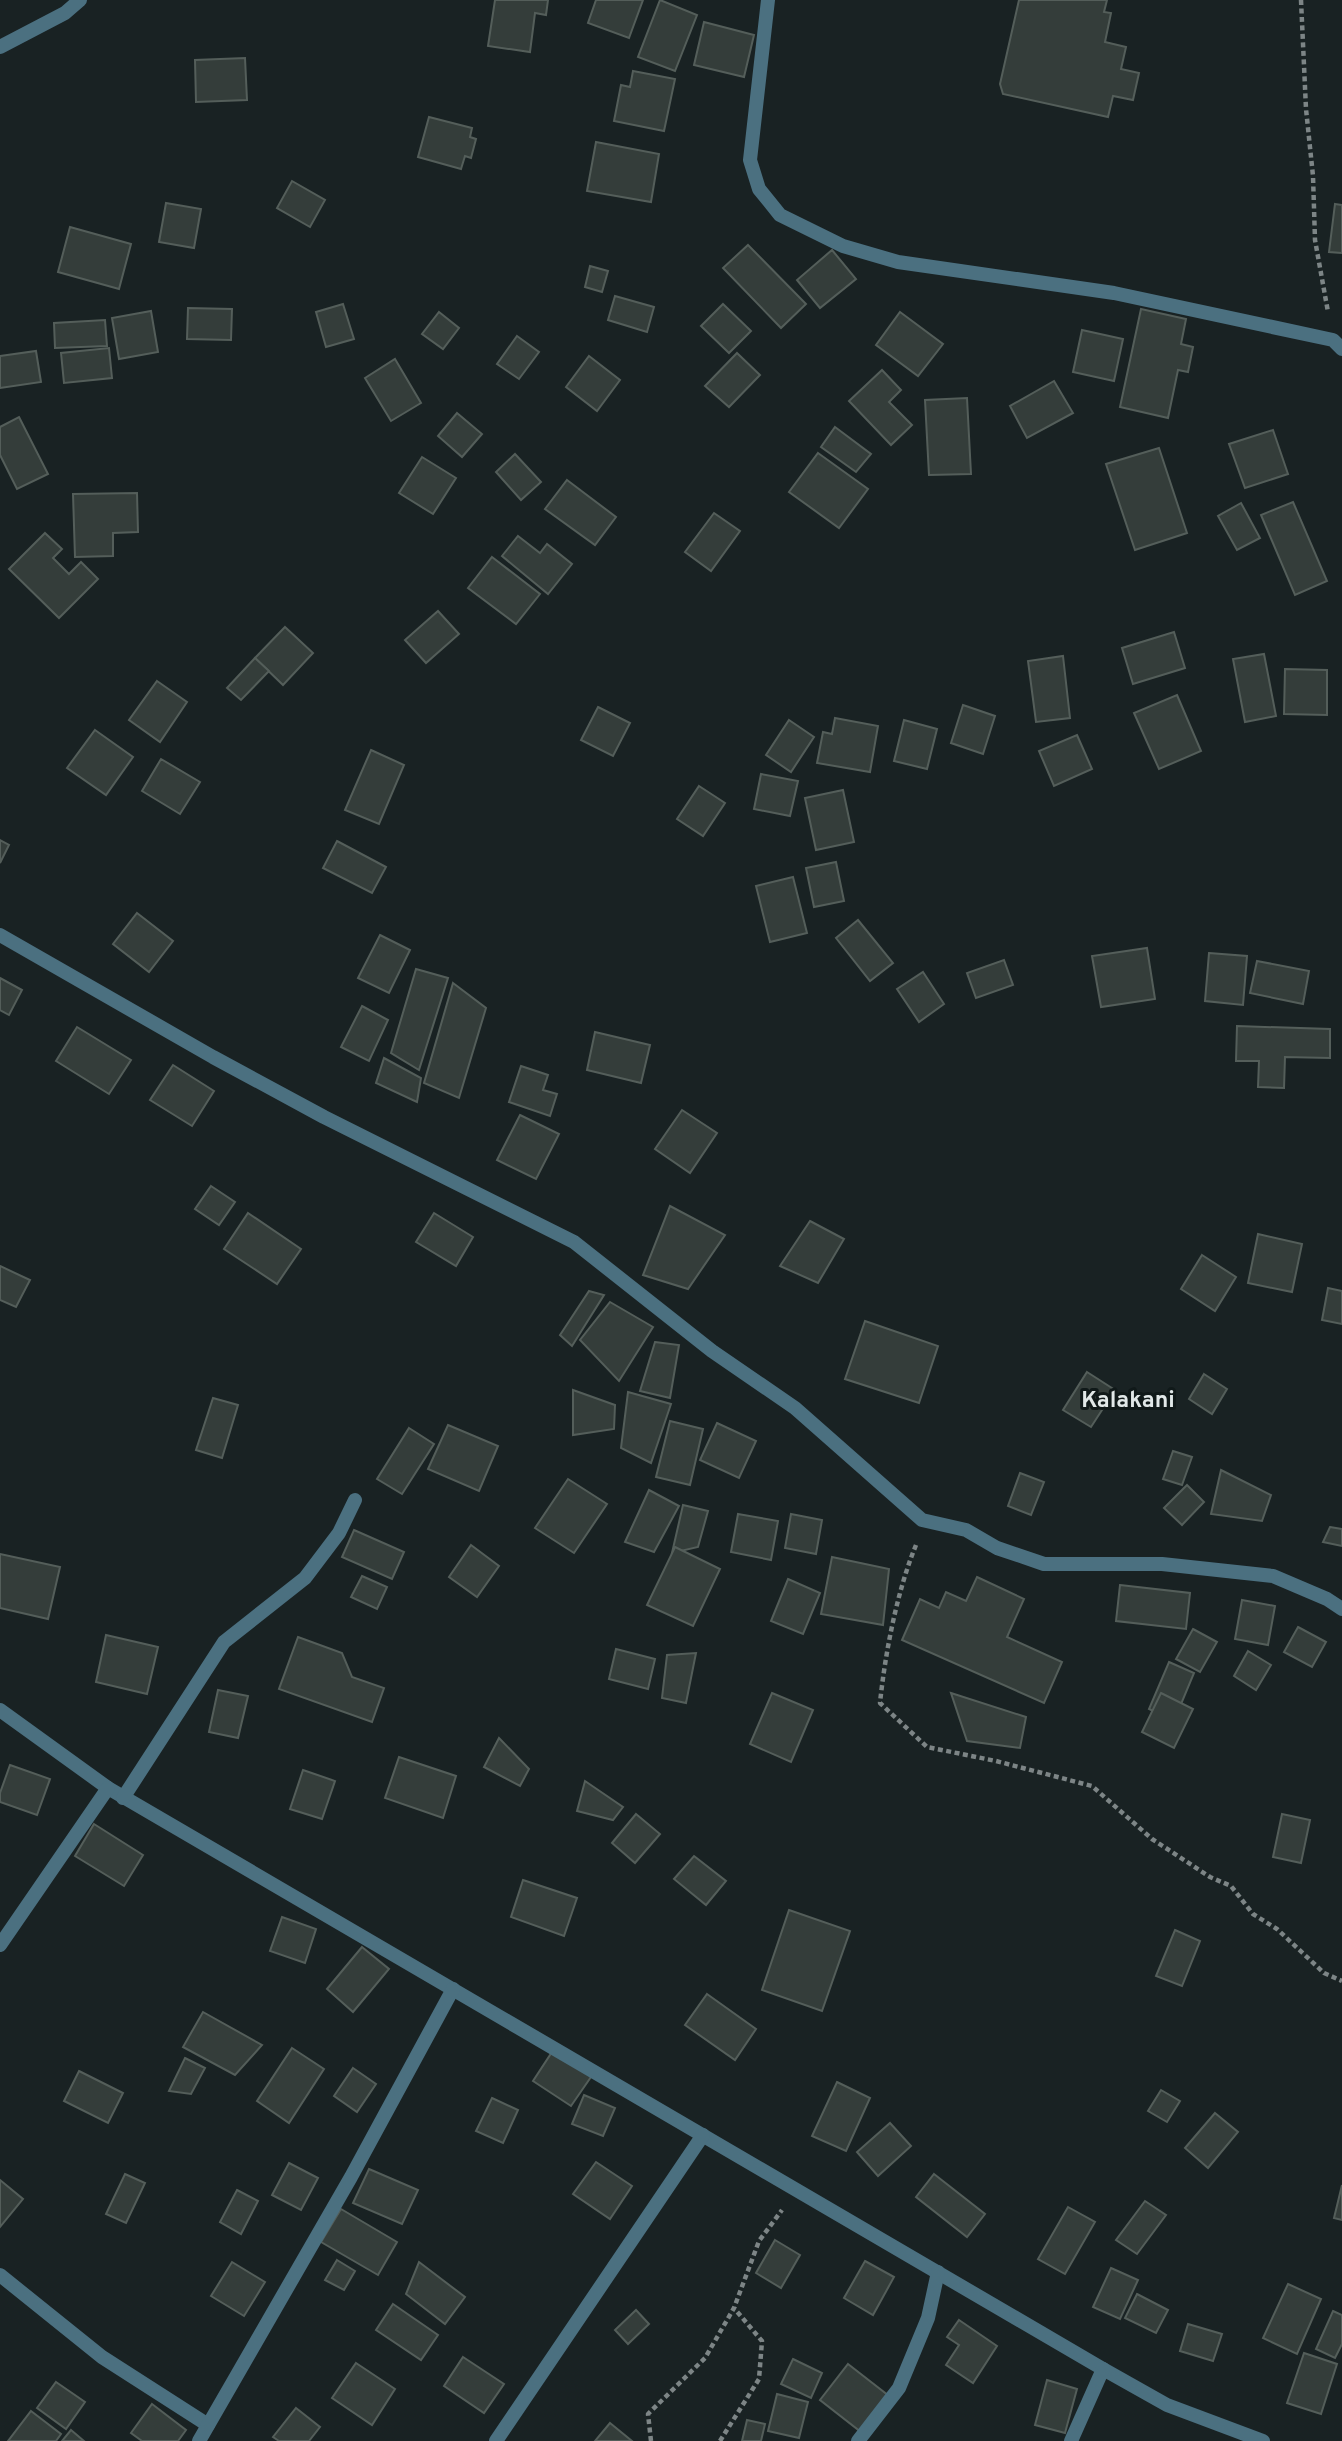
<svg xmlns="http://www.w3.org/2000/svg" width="1342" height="2441" font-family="Overpass,sans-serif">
	<rect width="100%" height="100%" fill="#192223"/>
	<g fill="#343d3a" stroke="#545e5a" stroke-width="2">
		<polygon points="495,0 548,0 546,15 535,13 530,52 488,46"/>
		<polygon points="596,0 643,0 629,38 588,23"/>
		<polygon points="660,0 697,15 675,71 638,57"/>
		<polygon points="1019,0 1107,0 1104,12 1111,13 1105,42 1126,47 1121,69 1139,73 1133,100 1113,96 1108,117 1003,94 1000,84"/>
		<polygon points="704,22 754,35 744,77 694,65"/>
		<polygon points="245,58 247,100 196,102 195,60"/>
		<polygon points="633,71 675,79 664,131 614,121 621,85 630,87"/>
		<polygon points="429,117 472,128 470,137 476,139 471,158 465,156 461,169 418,157"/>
		<polygon points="596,142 659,154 651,202 587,191"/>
		<polygon points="292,181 325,200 310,227 277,208"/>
		<polygon points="166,203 201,209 194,248 159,242"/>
		<polygon points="1335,204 1342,205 1342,253 1329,252"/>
		<polygon points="70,227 131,244 119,289 58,272"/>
		<polygon points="748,245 806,304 781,328 723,268"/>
		<polygon points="832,250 856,279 820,308 797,280"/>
		<polygon points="590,266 608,271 602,292 585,287"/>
		<polygon points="615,296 654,307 647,332 608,320"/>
		<polygon points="343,304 354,339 326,347 316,312"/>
		<polygon points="723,304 751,331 729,353 701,326"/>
		<polygon points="188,308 232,309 231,340 187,339"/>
		<polygon points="1141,309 1186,319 1181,344 1193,347 1188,372 1178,370 1168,418 1120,407"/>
		<polygon points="151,311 158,352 119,359 112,318"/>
		<polygon points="439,312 459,328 443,349 422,334"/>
		<polygon points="900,312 943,344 918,376 876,345"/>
		<polygon points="105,320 107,346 55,348 54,323"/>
		<polygon points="1082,330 1123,339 1114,381 1073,372"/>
		<polygon points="517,336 539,352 519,379 497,364"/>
		<polygon points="109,348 112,378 64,383 61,353"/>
		<polygon points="36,351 41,382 0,388 0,356"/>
		<polygon points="737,353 760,375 729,407 705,386"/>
		<polygon points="589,356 620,380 597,411 566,387"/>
		<polygon points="395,359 421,403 391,421 365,378"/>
		<polygon points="882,370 901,390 889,402 912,425 891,445 849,401"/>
		<polygon points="1054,381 1073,413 1027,438 1010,406"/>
		<polygon points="967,398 971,474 929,475 925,400"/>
		<polygon points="457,413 482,434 462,457 438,436"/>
		<polygon points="19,417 48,474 17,489 0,455 0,427"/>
		<polygon points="835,427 871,454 856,472 821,447"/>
		<polygon points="1273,430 1288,474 1245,488 1229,444"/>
		<polygon points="1159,448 1187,533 1135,550 1106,464"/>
		<polygon points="818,453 868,489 839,528 789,492"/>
		<polygon points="515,454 541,482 521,500 496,472"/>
		<polygon points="422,457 456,478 433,514 399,493"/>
		<polygon points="567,480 616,517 595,545 545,509"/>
		<polygon points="137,493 138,532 113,533 113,556 75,557 73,494"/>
		<polygon points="1293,502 1327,581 1295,595 1261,515"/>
		<polygon points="1241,503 1260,538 1237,550 1218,516"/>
		<polygon points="714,513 740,531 711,571 685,552"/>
		<polygon points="45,533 62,549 53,558 69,574 81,562 98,579 59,618 9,569"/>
		<polygon points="518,536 540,553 547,544 572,564 548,594 502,556"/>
		<polygon points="492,557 540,594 516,624 468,588"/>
		<polygon points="438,611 459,634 426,663 405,640"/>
		<polygon points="285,627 313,653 283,685 255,658"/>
		<polygon points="1174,632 1185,668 1133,684 1122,648"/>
		<polygon points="1264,654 1276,716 1245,722 1233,659"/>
		<polygon points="1063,656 1070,718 1036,722 1028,661"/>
		<polygon points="255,658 269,671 241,700 227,688"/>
		<polygon points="1285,669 1327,670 1327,715 1284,714"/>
		<polygon points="157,681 187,702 160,742 129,720"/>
		<polygon points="1177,695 1201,751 1159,769 1134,713"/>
		<polygon points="963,705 995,716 983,754 951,743"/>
		<polygon points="598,707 630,723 613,756 581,740"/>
		<polygon points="835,718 878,726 870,772 817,763 823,732 832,734"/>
		<polygon points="789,720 814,737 791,772 766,755"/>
		<polygon points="904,720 937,729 927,769 894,761"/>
		<polygon points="95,730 133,757 106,795 67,768"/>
		<polygon points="1077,735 1092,769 1054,786 1039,751"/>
		<polygon points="371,750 404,765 379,824 345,810"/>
		<polygon points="161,759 200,782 180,814 142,791"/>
		<polygon points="761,774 798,781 790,816 754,809"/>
		<polygon points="699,786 725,803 703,836 677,819"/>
		<polygon points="843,790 854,842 816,850 805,798"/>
		<polygon points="0,840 9,845 0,863"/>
		<polygon points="337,841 386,867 372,893 323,868"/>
		<polygon points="836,862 844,901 814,907 806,868"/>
		<polygon points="793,877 807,933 770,942 756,886"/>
		<polygon points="137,913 173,941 149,972 113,944"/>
		<polygon points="858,920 893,963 870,981 836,938"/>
		<polygon points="380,935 410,950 389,993 358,978"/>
		<polygon points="1147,948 1155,999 1101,1007 1092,956"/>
		<polygon points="1209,953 1247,956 1243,1005 1205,1001"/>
		<polygon points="1004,960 1013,985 976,998 967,973"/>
		<polygon points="1257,961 1309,971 1303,1004 1250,993"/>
		<polygon points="416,969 448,978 419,1070 391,1053"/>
		<polygon points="923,972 944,1004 919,1022 897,989"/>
		<polygon points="0,978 22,990 9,1015 0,1010"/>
		<polygon points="453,983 486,1008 459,1098 424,1083"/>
		<polygon points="362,1006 388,1020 369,1061 341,1047"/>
		<polygon points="1237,1026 1330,1029 1330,1058 1285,1057 1284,1088 1258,1087 1259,1061 1236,1061"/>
		<polygon points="77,1027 131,1060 109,1094 56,1061"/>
		<polygon points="595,1032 650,1045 641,1083 587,1070"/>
		<polygon points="384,1058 421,1078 417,1102 376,1083"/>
		<polygon points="173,1065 214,1091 192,1126 150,1100"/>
		<polygon points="521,1066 548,1075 543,1090 557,1094 550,1116 509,1102"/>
		<polygon points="682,1110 717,1133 690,1173 655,1149"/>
		<polygon points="520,1115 559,1134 536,1179 497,1160"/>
		<polygon points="211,1186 235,1202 219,1225 195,1209"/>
		<polygon points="670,1206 725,1235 688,1289 643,1275"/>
		<polygon points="248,1213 301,1249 277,1284 224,1249"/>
		<polygon points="434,1213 473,1237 456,1266 416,1242"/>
		<polygon points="810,1221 844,1239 818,1283 780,1266"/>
		<polygon points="1258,1234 1302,1244 1292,1292 1248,1283"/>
		<polygon points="1202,1255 1236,1277 1215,1311 1181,1289"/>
		<polygon points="0,1266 30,1280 16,1307 0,1300"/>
		<polygon points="1328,1288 1342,1291 1342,1324 1322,1320"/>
		<polygon points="589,1291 604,1295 572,1346 560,1335"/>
		<polygon points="610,1302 653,1327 619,1381 580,1340"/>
		<polygon points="865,1321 938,1346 919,1403 845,1379"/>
		<polygon points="655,1342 679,1345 670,1398 640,1391"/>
		<polygon points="1087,1372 1115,1390 1091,1427 1063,1410"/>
		<polygon points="1204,1374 1227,1389 1212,1414 1189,1399"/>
		<polygon points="573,1390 615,1405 614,1429 573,1435"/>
		<polygon points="628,1392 671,1404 651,1463 621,1448"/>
		<polygon points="213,1398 238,1405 222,1458 196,1450"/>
		<polygon points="670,1421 703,1429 690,1485 656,1477"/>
		<polygon points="717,1423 756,1441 739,1478 700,1460"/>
		<polygon points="448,1425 498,1446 479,1491 428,1469"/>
		<polygon points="409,1428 434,1444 402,1494 377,1479"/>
		<polygon points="1173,1451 1192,1457 1182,1485 1163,1479"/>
		<polygon points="1221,1470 1271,1495 1262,1521 1211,1514"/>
		<polygon points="1020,1473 1044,1482 1031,1515 1008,1506"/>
		<polygon points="568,1479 607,1504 574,1553 535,1528"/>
		<polygon points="1187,1485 1204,1502 1182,1525 1164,1508"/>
		<polygon points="649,1490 679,1506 654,1552 625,1542"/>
		<polygon points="683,1505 708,1511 698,1547 672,1553"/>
		<polygon points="738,1514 778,1521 771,1560 731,1552"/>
		<polygon points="791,1514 822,1520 816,1554 785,1548"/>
		<polygon points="1330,1527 1342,1529 1342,1546 1323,1542"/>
		<polygon points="354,1530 404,1552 392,1579 342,1557"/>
		<polygon points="471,1545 499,1566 477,1597 449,1577"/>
		<polygon points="675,1547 720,1569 693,1626 647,1605"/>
		<polygon points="0,1554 60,1567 48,1619 0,1608"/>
		<polygon points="832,1557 889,1569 883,1625 821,1614"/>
		<polygon points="362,1576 387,1587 377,1609 351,1597"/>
		<polygon points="977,1577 1024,1599 1007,1637 1062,1662 1044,1703 902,1640 920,1599 939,1608 946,1592 966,1601"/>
		<polygon points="788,1579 820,1593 803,1634 771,1621"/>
		<polygon points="1120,1585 1190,1593 1186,1629 1116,1621"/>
		<polygon points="1242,1600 1275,1606 1268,1645 1235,1639"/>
		<polygon points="1298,1627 1326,1642 1312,1667 1284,1652"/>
		<polygon points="1193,1629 1217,1642 1200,1672 1176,1659"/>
		<polygon points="106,1635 158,1647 147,1694 96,1682"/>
		<polygon points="298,1637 342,1653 352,1677 384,1688 372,1722 279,1689"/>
		<polygon points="616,1649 655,1659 648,1689 609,1679"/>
		<polygon points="1248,1651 1271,1665 1256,1690 1234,1676"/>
		<polygon points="696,1653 686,1703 662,1698 667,1655"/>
		<polygon points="1169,1662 1194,1673 1174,1721 1149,1709"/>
		<polygon points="218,1690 248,1696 238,1738 209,1732"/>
		<polygon points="772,1693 813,1710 791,1762 750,1744"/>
		<polygon points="951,1693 1026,1717 1020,1748 967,1741"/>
		<polygon points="1161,1693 1193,1709 1174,1748 1142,1732"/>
		<polygon points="499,1738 529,1769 520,1786 484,1767"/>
		<polygon points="399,1757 456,1776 443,1818 385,1798"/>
		<polygon points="10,1765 50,1779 37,1815 0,1802 0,1793"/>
		<polygon points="303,1770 335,1781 322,1819 290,1809"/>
		<polygon points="585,1781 623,1807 613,1820 577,1811"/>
		<polygon points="636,1814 660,1834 635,1863 612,1843"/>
		<polygon points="1282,1814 1310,1820 1301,1863 1273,1857"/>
		<polygon points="94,1824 143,1855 124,1886 75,1856"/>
		<polygon points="694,1856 726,1881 706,1905 674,1879"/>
		<polygon points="523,1880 577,1898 564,1936 511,1917"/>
		<polygon points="789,1910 850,1931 822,2011 762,1990"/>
		<polygon points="282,1917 316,1929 305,1963 270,1951"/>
		<polygon points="1175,1930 1200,1941 1182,1986 1156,1976"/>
		<polygon points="362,1947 389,1969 353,2012 327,1989"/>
		<polygon points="707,1994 756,2029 735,2060 685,2025"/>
		<polygon points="203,2012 262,2045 235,2075 183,2047"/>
		<polygon points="292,2048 324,2069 289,2123 257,2101"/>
		<polygon points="554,2049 593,2074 571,2106 533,2081"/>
		<polygon points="185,2058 205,2068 191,2094 169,2091"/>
		<polygon points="353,2068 376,2084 357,2112 334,2096"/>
		<polygon points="79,2071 123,2093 108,2123 64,2101"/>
		<polygon points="837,2082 870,2098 846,2151 812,2136"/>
		<polygon points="1161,2090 1180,2101 1167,2122 1148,2111"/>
		<polygon points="584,2095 615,2108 603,2136 572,2124"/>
		<polygon points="492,2098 518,2110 503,2143 476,2131"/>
		<polygon points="1215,2113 1238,2132 1208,2168 1185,2148"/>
		<polygon points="890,2123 911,2146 878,2176 857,2152"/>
		<polygon points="596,2162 632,2186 610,2219 573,2194"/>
		<polygon points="289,2163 318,2178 301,2210 272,2195"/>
		<polygon points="369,2169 418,2190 402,2224 353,2203"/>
		<polygon points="125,2174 145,2183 126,2223 106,2214"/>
		<polygon points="934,2174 985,2214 967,2237 916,2197"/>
		<polygon points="0,2180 23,2199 0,2227"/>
		<polygon points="1342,2185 1342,2220 1334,2218"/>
		<polygon points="237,2190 258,2201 241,2234 220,2222"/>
		<polygon points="1145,2201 1166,2215 1137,2254 1116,2240"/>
		<polygon points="1068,2207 1095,2222 1065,2274 1038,2259"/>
		<polygon points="341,2209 397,2242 378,2275 321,2242"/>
		<polygon points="775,2240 800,2255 781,2288 756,2273"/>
		<polygon points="337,2260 355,2271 344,2290 325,2280"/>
		<polygon points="865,2261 894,2277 873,2315 844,2298"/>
		<polygon points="232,2262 265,2282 244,2316 211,2296"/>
		<polygon points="419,2262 465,2297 445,2324 406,2294"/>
		<polygon points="1111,2268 1138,2280 1120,2319 1093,2307"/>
		<polygon points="1288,2284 1321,2299 1297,2354 1263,2338"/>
		<polygon points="1137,2294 1168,2310 1156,2333 1125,2318"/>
		<polygon points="393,2304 438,2335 421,2360 376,2330"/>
		<polygon points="636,2310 649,2324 628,2344 615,2330"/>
		<polygon points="1333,2311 1342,2315 1342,2344 1335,2358 1316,2349"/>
		<polygon points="959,2320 997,2346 973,2383 946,2365 959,2345 947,2337"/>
		<polygon points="1188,2324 1222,2334 1213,2361 1180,2351"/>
		<polygon points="1304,2353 1337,2364 1321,2414 1287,2403"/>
		<polygon points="463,2357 504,2384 484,2413 444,2386"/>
		<polygon points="793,2359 822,2373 811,2398 781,2384"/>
		<polygon points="356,2363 395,2389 372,2425 332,2398"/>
		<polygon points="848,2364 889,2396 861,2432 820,2400"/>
		<polygon points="1047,2380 1077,2389 1065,2433 1035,2425"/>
		<polygon points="56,2382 85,2402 66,2429 37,2408"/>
		<polygon points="777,2394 808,2402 799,2438 768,2431"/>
		<polygon points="152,2404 186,2430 178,2441 142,2441 131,2433"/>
		<polygon points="296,2408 320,2427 309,2441 279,2441 273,2437"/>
		<polygon points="31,2411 61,2434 56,2441 8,2441"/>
		<polygon points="747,2420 765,2424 761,2441 742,2441"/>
		<polygon points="610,2423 632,2441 595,2441"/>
		<polygon points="71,2430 84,2441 62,2441"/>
	</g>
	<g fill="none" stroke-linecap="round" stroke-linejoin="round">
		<g stroke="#7d8586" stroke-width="4.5" stroke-dasharray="5 3.5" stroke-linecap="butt">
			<polyline points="1301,0 1306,109 1313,176 1315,240 1328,312"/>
			<path d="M916 1545C897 1591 885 1654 880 1703L927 1747 996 1761 1092 1786 1152 1839 1210 1877 1231 1886 1253 1914 1277 1929 1324 1973 1342 1981"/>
			<polyline points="651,2441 648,2414 705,2358 734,2308 759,2241 782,2210"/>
			<polyline points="720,2441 759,2379 762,2341 734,2308"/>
		</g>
		<g stroke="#4b7080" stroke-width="14">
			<polyline points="768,0 750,160 759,189 780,215 843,246 898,262 1114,293 1333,340 1342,349"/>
			<polyline points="0,47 65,13 80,0"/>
			<polyline points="0,935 213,1057 324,1117 574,1242 712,1351 795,1408 922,1520 966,1530 997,1548 1044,1564 1162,1564 1273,1576 1327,1599 1342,1609"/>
			<polyline points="0,1710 108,1788 1103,2369 1167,2405 1263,2441"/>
			<polyline points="123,1798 224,1642 305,1578 339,1533 355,1500"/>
			<polyline points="0,1945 108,1788"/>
			<polyline points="0,2275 102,2357 208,2425"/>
			<polyline points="199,2441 351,2177 453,1989"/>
			<polyline points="496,2441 703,2135"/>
			<polyline points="858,2441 899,2388 928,2318 938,2272"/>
			<polyline points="1071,2441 1103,2369"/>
		</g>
	</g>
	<g text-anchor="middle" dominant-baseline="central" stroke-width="6" stroke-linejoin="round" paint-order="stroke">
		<g font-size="23" font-weight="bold" fill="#e1e8e8" stroke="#101919">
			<text x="1128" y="1401">Kalakani</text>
		</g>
	</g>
</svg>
